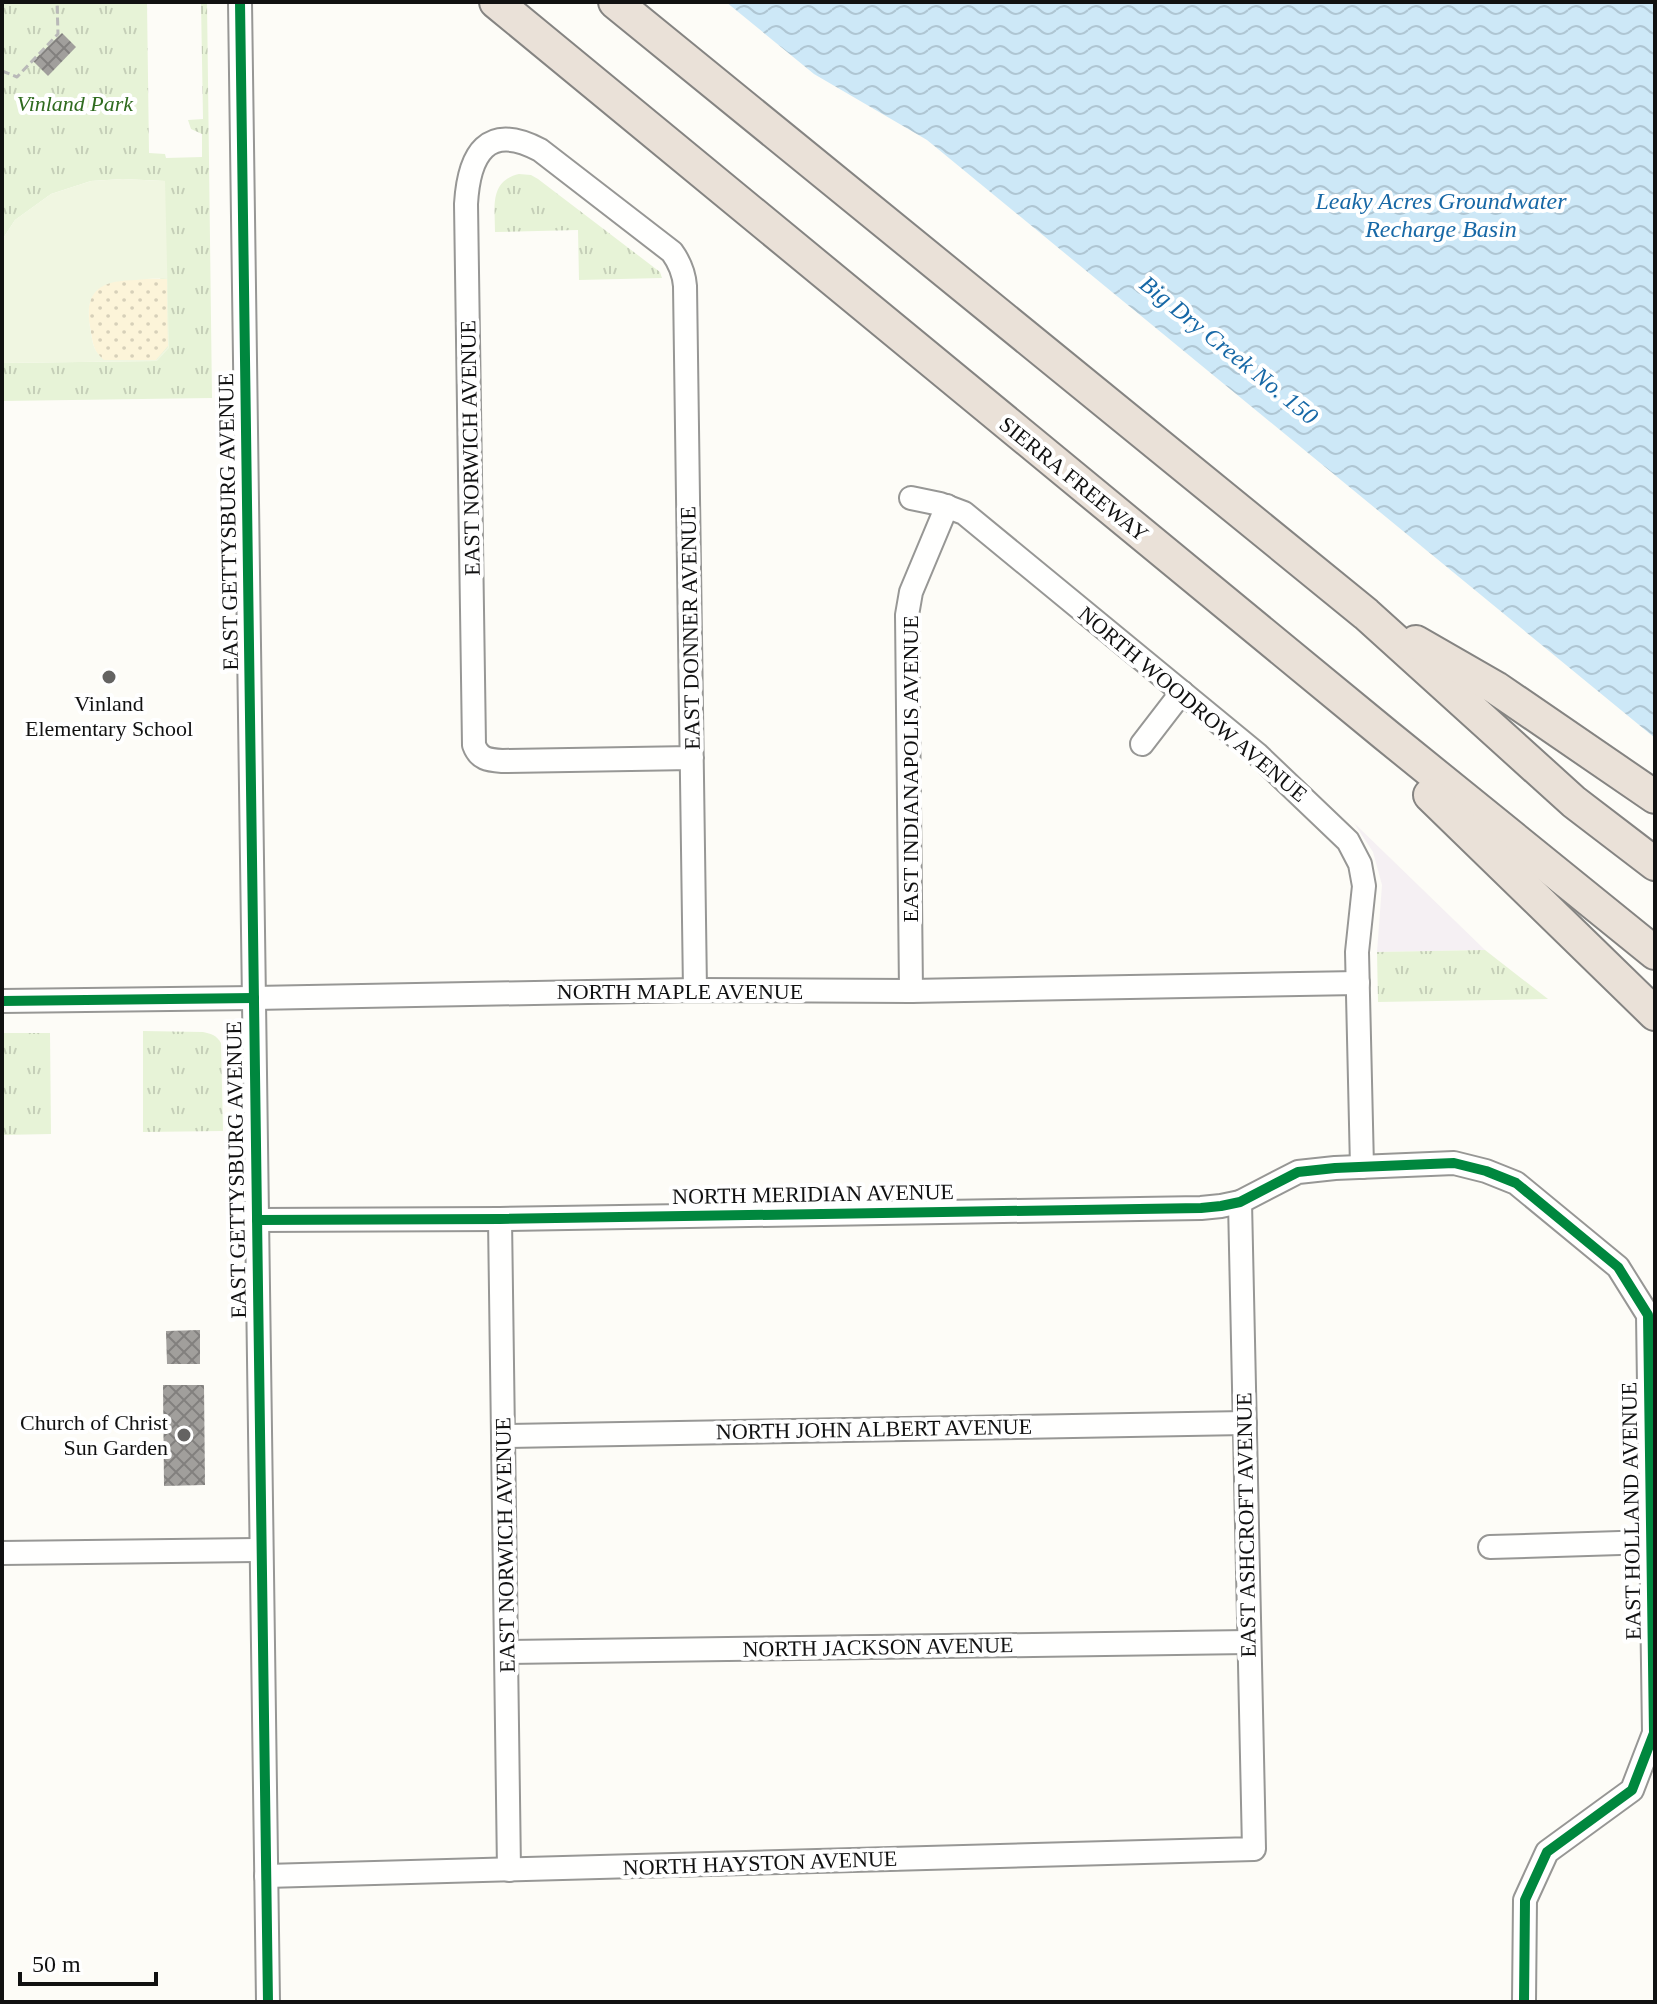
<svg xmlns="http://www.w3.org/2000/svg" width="1657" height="2004" font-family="'Times New Roman',serif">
	<defs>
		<pattern id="grass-tufts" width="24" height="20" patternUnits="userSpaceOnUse" patternTransform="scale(2)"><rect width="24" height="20" fill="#e7f3d7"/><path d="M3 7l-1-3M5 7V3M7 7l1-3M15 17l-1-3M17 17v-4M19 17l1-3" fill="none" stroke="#c5cfb8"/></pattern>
		<pattern id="sand-dots" width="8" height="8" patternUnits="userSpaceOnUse" patternTransform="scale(2)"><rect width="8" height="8" fill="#fcf4d9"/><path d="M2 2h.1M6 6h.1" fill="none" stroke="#d7d0b9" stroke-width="1.8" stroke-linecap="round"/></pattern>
		<pattern id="water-waves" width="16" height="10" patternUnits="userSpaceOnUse" patternTransform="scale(2)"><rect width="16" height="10" fill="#cde8f7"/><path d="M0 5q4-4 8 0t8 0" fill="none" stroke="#afc6d3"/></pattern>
		<pattern id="building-cross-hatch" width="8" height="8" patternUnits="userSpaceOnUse" patternTransform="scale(2)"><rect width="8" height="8" fill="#a19f9c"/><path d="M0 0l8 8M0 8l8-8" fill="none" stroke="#82807e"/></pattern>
	</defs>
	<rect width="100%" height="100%" fill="#fdfcf7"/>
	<polygon fill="#f5f0f3" points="1354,823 1485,950 1377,952 1382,885 1373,852"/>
	<g fill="url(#grass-tufts)">
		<polygon points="2,2 147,2 149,153 165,154 166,158 202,157 202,134 191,129 188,120 203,119 201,2 207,2 212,398 2,401 2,363 156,361 165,181 123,179 91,181 51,194 15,220 2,240"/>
		<path d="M519 174 531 175 538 179 660 272 662 278 579 280 578 230 495 232C495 207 489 181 519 174Z"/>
		<polygon points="1485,950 1548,999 1378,1002 1377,952"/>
		<path d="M143 1031 203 1032C212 1034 216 1035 221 1043L223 1131 143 1132Z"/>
		<polygon points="2,1033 50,1033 51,1134 2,1135"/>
	</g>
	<path fill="url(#sand-dots)" d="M167 279 168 346 156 360 104 361C92 349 93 343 90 327 80 272 128 278 167 279Z"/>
	<path fill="#f0f6e1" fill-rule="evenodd" d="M123 179 165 181 169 348 157 361 2 363V240L15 220 51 194 91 181ZM167 279 168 347 156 360H104C92 349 93 343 90 327 84 289 101 281 136 280 146 279 157 278 167 279Z"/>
	<polygon fill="url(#water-waves)" points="726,2 1655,2 1655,738 927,140 814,74"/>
	<g fill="url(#building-cross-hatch)">
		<polygon points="62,33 76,47 48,76 33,61"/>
		<polygon points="200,1330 200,1364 167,1364 166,1331"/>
		<polygon points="163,1385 204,1385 205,1485 164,1486"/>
	</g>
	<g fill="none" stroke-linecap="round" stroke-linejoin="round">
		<g stroke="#979795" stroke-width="26">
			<g id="minor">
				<polyline points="240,2 268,2002"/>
				<polyline points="911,498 940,504 964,513 1257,754 1348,841 1360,864 1364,886 1357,952 1362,1167"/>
				<polyline points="1142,744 1182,692"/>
				<path d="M692 758 502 761C488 760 479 759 474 745L466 204C469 154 487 122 540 150L672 252C680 263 684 273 685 286L695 990"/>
				<polyline points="911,991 907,615 911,592 947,506"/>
				<polyline points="2,1001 254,998 695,990 911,991 1358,983"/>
				<polyline points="500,1219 509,1870"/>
				<polyline points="257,1220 500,1219 1201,1208 1221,1206 1240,1202 1298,1172 1335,1168 1454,1163 1486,1171 1516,1183 1618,1267 1648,1315 1654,1733 1632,1790 1547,1852 1525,1900 1524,2002"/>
				<polyline points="503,1436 1245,1423"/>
				<polyline points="1490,1547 1652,1542"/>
				<polyline points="2,1553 261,1550"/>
				<polyline points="507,1652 1248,1642"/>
				<polyline points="266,1876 1254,1849 1240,1202"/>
			</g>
		</g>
		<g stroke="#858482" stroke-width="36">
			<g id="highway">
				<polyline points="496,2 1386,735 1655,953"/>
				<polyline points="615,2 1366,614 1574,802 1655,864"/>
				<polyline points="1416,642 1496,688 1655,797"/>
				<polyline points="1430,795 1655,1014"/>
			</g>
		</g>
		<polyline stroke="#b9b9b8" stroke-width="3" stroke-dasharray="8 4" stroke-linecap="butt" points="2,71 17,77 58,34 57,2"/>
		<use href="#minor" stroke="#fffffe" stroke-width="22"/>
		<use href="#highway" stroke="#eae1d8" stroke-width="32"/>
		<g stroke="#fff" stroke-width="15">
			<g id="cycleway">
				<polyline points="240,2 268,2002"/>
				<polyline points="2,1001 254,998"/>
				<polyline points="257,1220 500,1219 1201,1208 1221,1206 1240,1202 1298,1172 1335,1168 1454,1163 1486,1171 1516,1183 1618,1267 1648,1315 1654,1733 1632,1790 1547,1852 1525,1900 1524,2002"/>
			</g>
		</g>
		<use href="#cycleway" stroke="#00873e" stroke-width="10"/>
	</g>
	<g fill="#646362" stroke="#fff" stroke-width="3">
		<circle cx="109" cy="677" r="8"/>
		<circle cx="184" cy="1435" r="8"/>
	</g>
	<g text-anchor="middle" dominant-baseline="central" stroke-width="8" stroke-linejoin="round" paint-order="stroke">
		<g font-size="22" font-style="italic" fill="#2f6b1f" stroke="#fff">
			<text x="75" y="103">Vinland Park</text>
		</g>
		<g font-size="22" fill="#111" stroke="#fff">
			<text transform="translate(470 448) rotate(-91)">EAST NORWICH AVENUE</text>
			<text transform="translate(1074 479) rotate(39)">SIERRA FREEWAY</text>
			<text transform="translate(228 522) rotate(-91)">EAST GETTYSBURG AVENUE</text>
			<text transform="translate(690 628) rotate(-91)">EAST DONNER AVENUE</text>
			<text transform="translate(1193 704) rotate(40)">NORTH WOODROW AVENUE</text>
			<text transform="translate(910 769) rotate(-90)">EAST INDIANAPOLIS AVENUE</text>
			<text x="680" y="991">NORTH MAPLE AVENUE</text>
			<text transform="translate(236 1170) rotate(-91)">EAST GETTYSBURG AVENUE</text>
			<text transform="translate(813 1194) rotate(-1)">NORTH MERIDIAN AVENUE</text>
			<text transform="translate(874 1429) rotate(-1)">NORTH JOHN ALBERT AVENUE</text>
			<text transform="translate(1631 1511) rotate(-91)">EAST HOLLAND AVENUE</text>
			<text transform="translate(1246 1525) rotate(-91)">EAST ASHCROFT AVENUE</text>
			<text transform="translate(505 1545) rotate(-91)">EAST NORWICH AVENUE</text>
			<text transform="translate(878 1647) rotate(-1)">NORTH JACKSON AVENUE</text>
			<text transform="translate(760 1863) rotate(-2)">NORTH HAYSTON AVENUE</text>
		</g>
		<g font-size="22" fill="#111" stroke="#fff">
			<text x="109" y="703">Vinland<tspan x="109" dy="25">Elementary School</tspan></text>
			<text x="168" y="1422" text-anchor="end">Church of Christ<tspan x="168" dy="25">Sun Garden</tspan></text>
		</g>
		<g font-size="24" font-style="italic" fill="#1768a6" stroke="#fff">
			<text x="1441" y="201">Leaky Acres Groundwater<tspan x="1441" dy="28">Recharge Basin</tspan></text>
			<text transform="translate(1229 350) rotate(39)">Big Dry Creek No. 150</text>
		</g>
	</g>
	<rect width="1657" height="2004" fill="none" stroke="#111111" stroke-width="8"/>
	<path d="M20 1972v12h136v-12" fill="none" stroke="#111111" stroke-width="4"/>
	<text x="32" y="1972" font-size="24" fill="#111111" stroke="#ffffff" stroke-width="6" paint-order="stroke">50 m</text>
</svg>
